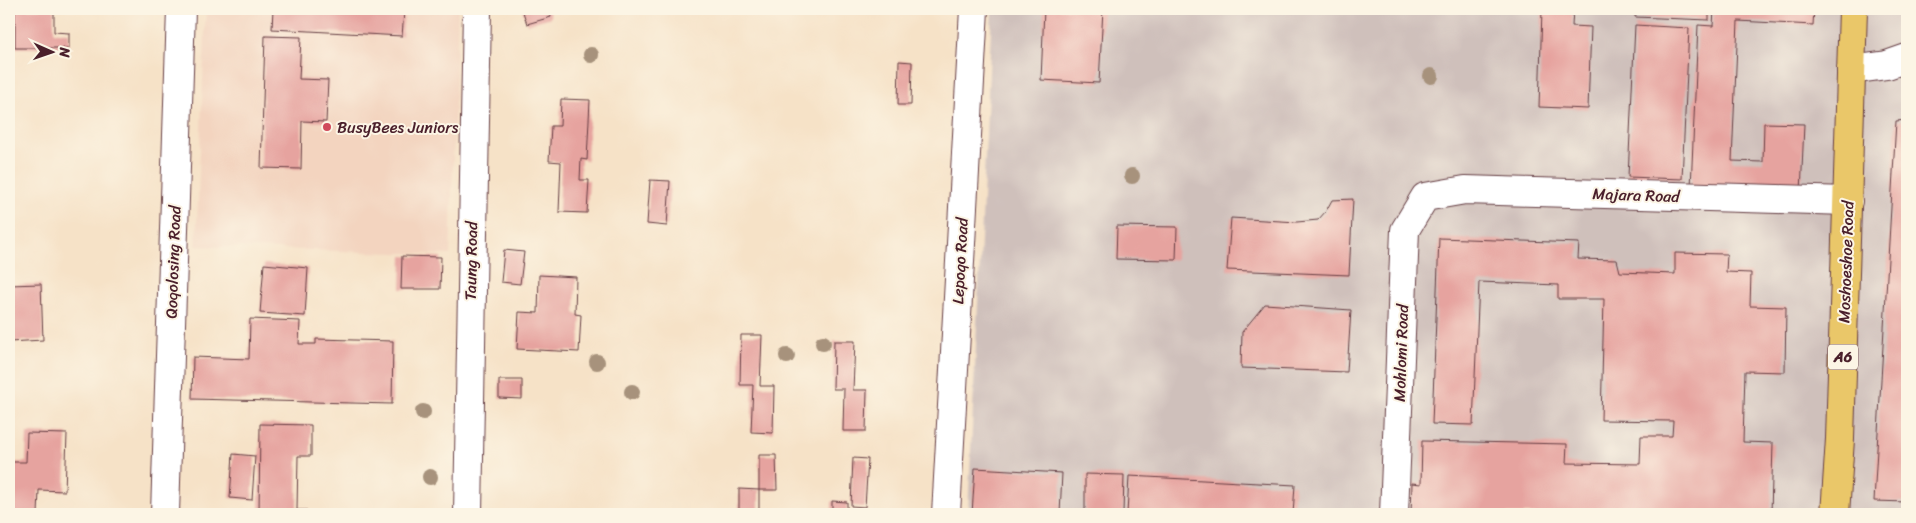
<svg xmlns="http://www.w3.org/2000/svg" width="1916" height="523" font-family="Sriracha,sans-serif">
	<rect width="100%" height="100%" fill="#fcf5e5"/>
	<filter id="ink" filterUnits="userSpaceOnUse"><feTurbulence type="fractalNoise" baseFrequency=".02" numOctaves="2"/><feDisplacementMap in="SourceGraphic" scale="10" xChannelSelector="R" yChannelSelector="G"/><feConvolveMatrix kernelMatrix="1 2 1 2 8 2 1 2 1" color-interpolation-filters="sRGB"/></filter>
	<filter id="wash" filterUnits="userSpaceOnUse"><feTurbulence type="fractalNoise" baseFrequency=".0096" numOctaves="4" result="noise"/><feDisplacementMap in="SourceGraphic" scale="20" xChannelSelector="R" yChannelSelector="G"/><feGaussianBlur stdDeviation="1.12" result="paint"/><feColorMatrix in="noise" values="0 0 0 0 0 0 0 0 0 0 0 0 0 0 0 0 0 1.4 0 .05"/><feComposite in="paint" operator="in"/></filter>
	<g filter="url(#wash)">
		<rect width="100%" height="100%" fill="#f6e2c7"/>
		<polygon fill="#f3d4bf" points="206,9 458,9 450,255 196,246"/>
		<polygon fill="#cfc0bb" points="992,9 1907,9 1907,514 968,514"/>
		<g id="blocks">
			<g fill="#e6a39f">
				<polygon points="15,9 54,9 54,32 69,33 69,48 15,48"/>
				<polygon points="273,9 356,9 404,12 402,36 272,29"/>
				<polygon points="522,9 549,9 551,17 527,24"/>
				<polygon points="1044,9 1103,9 1099,83 1041,80"/>
				<polygon points="1542,9 1573,9 1572,26 1591,27 1588,109 1539,107"/>
				<polygon points="1635,9 1709,9 1709,20 1635,17"/>
				<polygon points="1714,9 1814,9 1813,25 1738,21 1732,161 1763,162 1764,123 1804,124 1801,193 1691,188 1698,25 1713,26"/>
				<polygon points="1890,9 1907,9 1907,12 1890,11"/>
				<polygon points="1635,25 1689,28 1682,179 1628,177"/>
				<polygon points="265,36 301,37 299,79 328,80 326,122 302,121 301,169 261,168"/>
				<polygon points="899,61 912,62 911,105 898,105"/>
				<polygon points="561,99 590,100 587,160 581,159 580,180 589,180 587,213 559,212 561,162 549,161 551,126 560,126"/>
				<polygon points="1907,120 1907,502 1874,501 1896,121"/>
				<polygon points="650,180 670,181 667,226 647,224"/>
				<polygon points="1353,199 1349,275 1227,270 1231,218 1297,222 1318,220 1326,211 1332,200"/>
				<polygon points="1117,226 1177,227 1176,260 1116,259"/>
				<polygon points="1439,238 1579,243 1578,259 1617,260 1620,272 1675,274 1675,253 1727,254 1726,272 1751,273 1750,306 1786,307 1785,372 1745,371 1743,442 1773,443 1771,514 1411,514 1412,483 1421,484 1422,441 1567,444 1566,463 1640,464 1641,436 1672,436 1673,421 1601,420 1604,299 1558,299 1558,285 1479,282 1473,425 1432,424"/>
				<polygon points="504,250 524,252 520,284 501,282"/>
				<polygon points="402,256 441,257 440,289 401,289"/>
				<polygon points="264,264 308,268 305,316 260,313"/>
				<polygon points="539,275 576,277 575,314 581,315 579,352 517,349 519,312 538,313"/>
				<polygon points="41,284 43,340 9,342 9,285"/>
				<polygon points="1265,304 1351,310 1347,372 1241,368 1242,332"/>
				<polygon points="250,319 300,321 299,344 316,344 316,339 393,341 392,404 192,399 193,357 249,359"/>
				<polygon points="741,335 762,335 760,386 774,386 773,433 751,432 753,385 740,385"/>
				<polygon points="834,341 855,341 853,390 867,390 866,431 843,431 844,389 833,389"/>
				<polygon points="499,380 522,380 522,399 499,398"/>
				<polygon points="260,424 311,425 311,456 298,456 297,510 307,510 307,514 259,514"/>
				<polygon points="27,433 67,434 65,491 39,490 38,514 9,514 9,462 26,462"/>
				<polygon points="233,454 255,456 252,500 230,498"/>
				<polygon points="759,455 776,455 777,490 759,490"/>
				<polygon points="853,458 868,459 865,507 851,506"/>
				<polygon points="975,468 1062,473 1060,514 972,514"/>
				<polygon points="1085,474 1124,475 1123,514 1085,514"/>
				<polygon points="1129,476 1295,485 1293,514 1127,514"/>
				<polygon points="739,489 759,490 759,514 739,514"/>
				<polygon points="832,501 847,502 847,514 832,514"/>
			</g>
		</g>
	</g>
	<g filter="url(#ink)">
		<use href="#blocks" fill-opacity="0" stroke="#643c42" stroke-width="1"/>
		<g fill="none" stroke-linecap="round" stroke-linejoin="round">
			<g stroke="#643c42" stroke-width="30">
				<g id="minor">
					<polyline points="1851,70 1887,65 1907,58"/>
					<polyline points="165,514 181,9"/>
					<polyline points="468,514 477,9"/>
					<polyline points="946,514 974,9"/>
					<polyline points="1394,514 1405,230 1425,197 1465,190 1848,201"/>
				</g>
			</g>
			<g stroke="#643c42" stroke-width="30">
				<polyline id="major" points="1835,514 1840,439 1853,9"/>
			</g>
			<use href="#minor" stroke="#fff" stroke-width="28"/>
			<use href="#major" stroke="#eac769" stroke-width="28"/>
		</g>
		<g fill="#a7927c">
			<circle cx="591" cy="55" r="8"/>
			<circle cx="1431" cy="76" r="8"/>
			<circle cx="1132" cy="176" r="8"/>
			<circle cx="823" cy="343" r="8"/>
			<circle cx="787" cy="356" r="8"/>
			<circle cx="597" cy="362" r="8"/>
			<circle cx="632" cy="392" r="8"/>
			<circle cx="423" cy="412" r="8"/>
			<circle cx="430" cy="477" r="8"/>
		</g>
	</g>
	<circle fill="#d1495b" stroke="#fcf5e5" stroke-width="2" cx="327" cy="127" r="5"/>
	<g text-anchor="middle" dominant-baseline="central" stroke-width="4" stroke-linejoin="round" paint-order="stroke">
		<rect fill="#fcf5e5" stroke="#7f5f63" stroke-width="1" x="1828" y="344.5" width="30" height="25" rx="4"/>
		<g font-size="15" font-weight="bold" fill="#4a1f2b">
			<text x="1843" y="357">A6</text>
		</g>
		<g font-size="16" fill="#4a1f2b" stroke="#fcf5e5" text-anchor="start">
			<text x="337" y="127">BusyBees Juniors</text>
		</g>
		<g font-size="16" fill="#4a1f2b" stroke="#fcf5e5">
			<text transform="translate(1636 195) rotate(2)">Majara Road</text>
			<text transform="translate(471 261) rotate(-89)">Taung Road</text>
			<text transform="translate(960 261) rotate(-87)">Lepoqo Road</text>
			<text transform="translate(173 262) rotate(-88)">Qoqolosing Road</text>
			<text transform="translate(1846 262) rotate(-88)">Moshoeshoe Road</text>
			<text transform="translate(1401 353) rotate(-88)">Mohlomi Road</text>
		</g>
	</g>
	<rect width="1916" height="523" fill="none" stroke="#fcf5e5" stroke-width="30"/>
	<g transform="translate(52 52) rotate(92)" stroke="#fcf5e5" stroke-width="4" paint-order="stroke">
	<path d="M0-4L9 19L0 12L-9 19Z" fill="#4a1f2b"/>
	<text y="-8" font-size="14" font-weight="bold" text-anchor="middle" fill="#4a1f2b">N</text>
	</g>
</svg>
